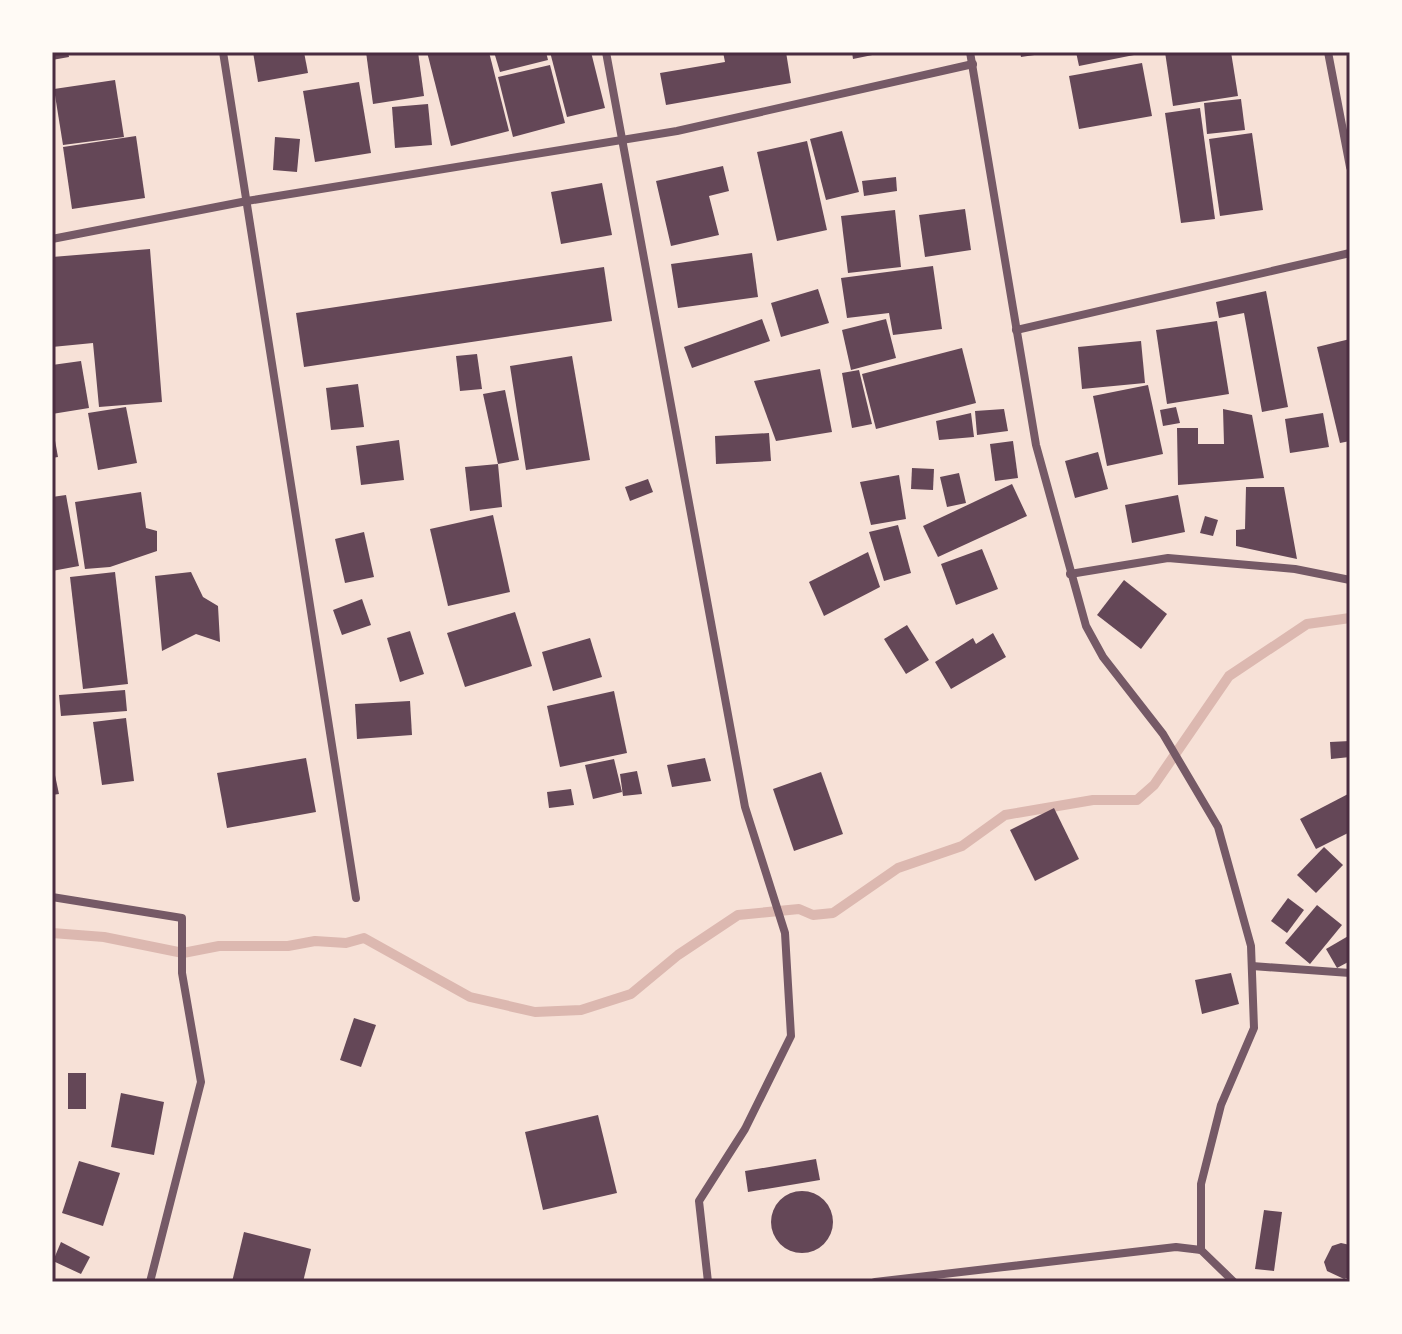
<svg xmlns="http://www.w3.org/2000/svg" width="1402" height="1334" font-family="Karla,sans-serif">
	<rect width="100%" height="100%" fill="#f7e1d7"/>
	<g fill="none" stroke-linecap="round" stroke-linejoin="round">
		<polyline stroke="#dcb8b0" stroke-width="10" points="52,933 104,937 183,953 219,946 288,946 315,941 346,943 364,938 470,997 535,1012 581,1010 631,994 678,955 738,915 799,909 813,915 833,913 898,868 962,846 1005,815 1093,800 1137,800 1154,785 1229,676 1307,624 1350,618"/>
	</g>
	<g fill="#644757">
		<polygon points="52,52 68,52 69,57 52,60"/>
		<polygon points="253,52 304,52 308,73 258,82"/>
		<polygon points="366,52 418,52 424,96 373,104"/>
		<polygon points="427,52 489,52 509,131 451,146"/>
		<polygon points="494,52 546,52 548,60 500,72"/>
		<polygon points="550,52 591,52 605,108 567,117"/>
		<polygon points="723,52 786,52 791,83 666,105 660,73 725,62"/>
		<polygon points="852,52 882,52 882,53 853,59"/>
		<polygon points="1020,52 1041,52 1041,54 1021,57"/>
		<polygon points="1076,52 1144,52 1144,53 1079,66"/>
		<polygon points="1165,52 1231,52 1238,96 1173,106"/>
		<polygon points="1142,63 1152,116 1079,129 1069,76"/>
		<polygon points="550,65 565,123 513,137 498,77"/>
		<polygon points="115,80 124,137 63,145 54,89"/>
		<polygon points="359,82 371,153 315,162 303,91"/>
		<polygon points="1241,99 1245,130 1207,134 1204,103"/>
		<polygon points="428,104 432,145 395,148 392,107"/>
		<polygon points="1200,108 1215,219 1181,223 1165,113"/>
		<polygon points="842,131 859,192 826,200 810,139"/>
		<polygon points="1252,133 1263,210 1220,216 1209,139"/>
		<polygon points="136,136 145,198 72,209 63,147"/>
		<polygon points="275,137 300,139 297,172 273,170"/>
		<polygon points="807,141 827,230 777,241 757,152"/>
		<polygon points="723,166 729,191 709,196 719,235 671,246 656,181"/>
		<polygon points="896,177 897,191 864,196 862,181"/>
		<polygon points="602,183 612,235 561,244 551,192"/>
		<polygon points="965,209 971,250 925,257 919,215"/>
		<polygon points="895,210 901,267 848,273 841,216"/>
		<polygon points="150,249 162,402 99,407 93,343 52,347 52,257"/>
		<polygon points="752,253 758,297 678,308 671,264"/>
		<polygon points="933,266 942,329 893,335 889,313 847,318 841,278"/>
		<polygon points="604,267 612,321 304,367 296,313"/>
		<polygon points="818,289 829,323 781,337 771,303"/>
		<polygon points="1266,291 1288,407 1262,412 1244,313 1219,318 1216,302"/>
		<polygon points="762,319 770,341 692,368 684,347"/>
		<polygon points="886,319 896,358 851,370 842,330"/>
		<polygon points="1217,321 1229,394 1167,404 1156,330"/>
		<polygon points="1350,339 1350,441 1340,443 1317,347"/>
		<polygon points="1141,341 1145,383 1082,389 1078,347"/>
		<polygon points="962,348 976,403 876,429 862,374"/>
		<polygon points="477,354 482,389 460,391 456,356"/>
		<polygon points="572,356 590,460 526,470 510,366"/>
		<polygon points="81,361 89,408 52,414 52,365"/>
		<polygon points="820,369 832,432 776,441 754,381"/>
		<polygon points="859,370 872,424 852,428 842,373"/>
		<polygon points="358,384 364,427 331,430 326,388"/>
		<polygon points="1148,385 1163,454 1107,466 1093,396"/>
		<polygon points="505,390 519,460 498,464 483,394"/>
		<polygon points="126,407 137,463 98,470 88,413"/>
		<polygon points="1176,407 1180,423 1163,426 1160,410"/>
		<polygon points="1004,409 1008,431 977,435 975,411"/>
		<polygon points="1223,409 1252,415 1264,478 1178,485 1177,428 1198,428 1198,444 1224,444"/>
		<polygon points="971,413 974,437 939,440 936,421"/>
		<polygon points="1323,413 1329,447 1290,453 1285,419"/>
		<polygon points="52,424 58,457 52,458"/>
		<polygon points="769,433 771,461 716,464 715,436"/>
		<polygon points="399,440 404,480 361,485 356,446"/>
		<polygon points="1013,441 1018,478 995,481 990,444"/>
		<polygon points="1098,452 1108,489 1075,498 1065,461"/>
		<polygon points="498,464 502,507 470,511 465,467"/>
		<polygon points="912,468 934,469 933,490 911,489"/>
		<polygon points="959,473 966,503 947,507 940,477"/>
		<polygon points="899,475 906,519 871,525 860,482"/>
		<polygon points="648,479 653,492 630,501 625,487"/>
		<polygon points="1012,484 1027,516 938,557 923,526"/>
		<polygon points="1246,487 1284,487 1297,559 1236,546 1236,530 1245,529"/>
		<polygon points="141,492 146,528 157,531 157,551 110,567 85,569 75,502"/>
		<polygon points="66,495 79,566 52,571 52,497"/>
		<polygon points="1178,495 1185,532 1132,543 1125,505"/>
		<polygon points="493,515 510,592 448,606 430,529"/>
		<polygon points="1205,516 1218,520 1213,536 1200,533"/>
		<polygon points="898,525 911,573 884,581 869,532"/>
		<polygon points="364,532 374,577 345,583 335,539"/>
		<polygon points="982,549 998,589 956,605 941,564"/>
		<polygon points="868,552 880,587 824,616 809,582"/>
		<polygon points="115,572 128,684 83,689 70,577"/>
		<polygon points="191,572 203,597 218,606 220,642 196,634 162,651 155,576"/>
		<polygon points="1124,580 1167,614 1141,649 1097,615"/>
		<polygon points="362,599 371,625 342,635 333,610"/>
		<polygon points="515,612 532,666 465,687 447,633"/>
		<polygon points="907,625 929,660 906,674 884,639"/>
		<polygon points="410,631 424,674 400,682 387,638"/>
		<polygon points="993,633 1006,657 951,689 935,662 973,638 976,644"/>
		<polygon points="590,638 602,677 553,691 542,652"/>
		<polygon points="125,690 127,711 61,716 59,695"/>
		<polygon points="614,691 627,753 560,767 547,706"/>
		<polygon points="410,701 412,735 357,739 355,704"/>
		<polygon points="126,718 134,781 102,785 93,722"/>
		<polygon points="1350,741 1350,757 1331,759 1330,742"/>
		<polygon points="306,758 316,812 227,828 217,773"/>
		<polygon points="705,758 711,781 672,787 667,765"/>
		<polygon points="614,759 622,792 593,799 585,765"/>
		<polygon points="52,761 59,794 52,795"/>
		<polygon points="637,771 642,794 623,796 620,774"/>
		<polygon points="821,772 843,834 794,851 773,789"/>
		<polygon points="571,789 574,805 549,808 547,792"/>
		<polygon points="1350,793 1350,832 1316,849 1300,819"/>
		<polygon points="1054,808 1079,859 1035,881 1010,830"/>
		<polygon points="1324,847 1343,865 1316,893 1297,875"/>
		<polygon points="1288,898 1304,910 1287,933 1271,921"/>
		<polygon points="1317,905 1342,925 1310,964 1285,943"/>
		<polygon points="1350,935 1350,961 1337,968 1326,949"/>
		<polygon points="1231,973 1239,1004 1202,1014 1195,980"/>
		<polygon points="354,1018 376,1025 361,1067 340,1060"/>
		<rect x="68" y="1073" width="18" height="36"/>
		<polygon points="121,1093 164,1102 154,1155 111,1147"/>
		<polygon points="598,1115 617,1193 543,1210 525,1132"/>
		<polygon points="816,1159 820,1180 748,1192 745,1171"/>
		<polygon points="79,1161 120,1173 103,1226 62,1213"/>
		<circle cx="802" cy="1222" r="31"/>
		<polygon points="1264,1210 1282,1212 1274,1271 1255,1269"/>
		<polygon points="244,1232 311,1249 303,1282 232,1282"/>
		<polygon points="61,1242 90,1257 81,1274 53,1261"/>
		<polygon points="1341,1243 1350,1245 1350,1277 1344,1279 1327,1271 1324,1262 1332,1246"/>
	</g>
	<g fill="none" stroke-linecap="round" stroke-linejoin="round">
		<g stroke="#755966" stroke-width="8">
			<polyline points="223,52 356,898"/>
			<polyline points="606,52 745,807 785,933 791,1036 745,1129 699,1201 708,1282"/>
			<polyline points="970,52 1036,445 1086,626 1103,657 1163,734 1218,827 1251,946 1254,1028 1221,1105 1201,1184 1201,1250"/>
			<polyline points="1328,52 1350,167"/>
			<polyline points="52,239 247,201 677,131 973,64"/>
			<polyline points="1016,330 1350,253"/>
			<polyline points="1070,574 1168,558 1295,569 1350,580"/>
			<polyline points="52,897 182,918 182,973 201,1082 150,1282"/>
			<polyline points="1252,966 1350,973"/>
			<polyline points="875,1282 1176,1247 1201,1250 1234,1282"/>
		</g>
	</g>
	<rect width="1402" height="1334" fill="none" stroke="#fffaf5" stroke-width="108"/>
	<rect x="54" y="54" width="1294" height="1226" fill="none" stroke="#4a2c40" stroke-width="3"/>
</svg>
